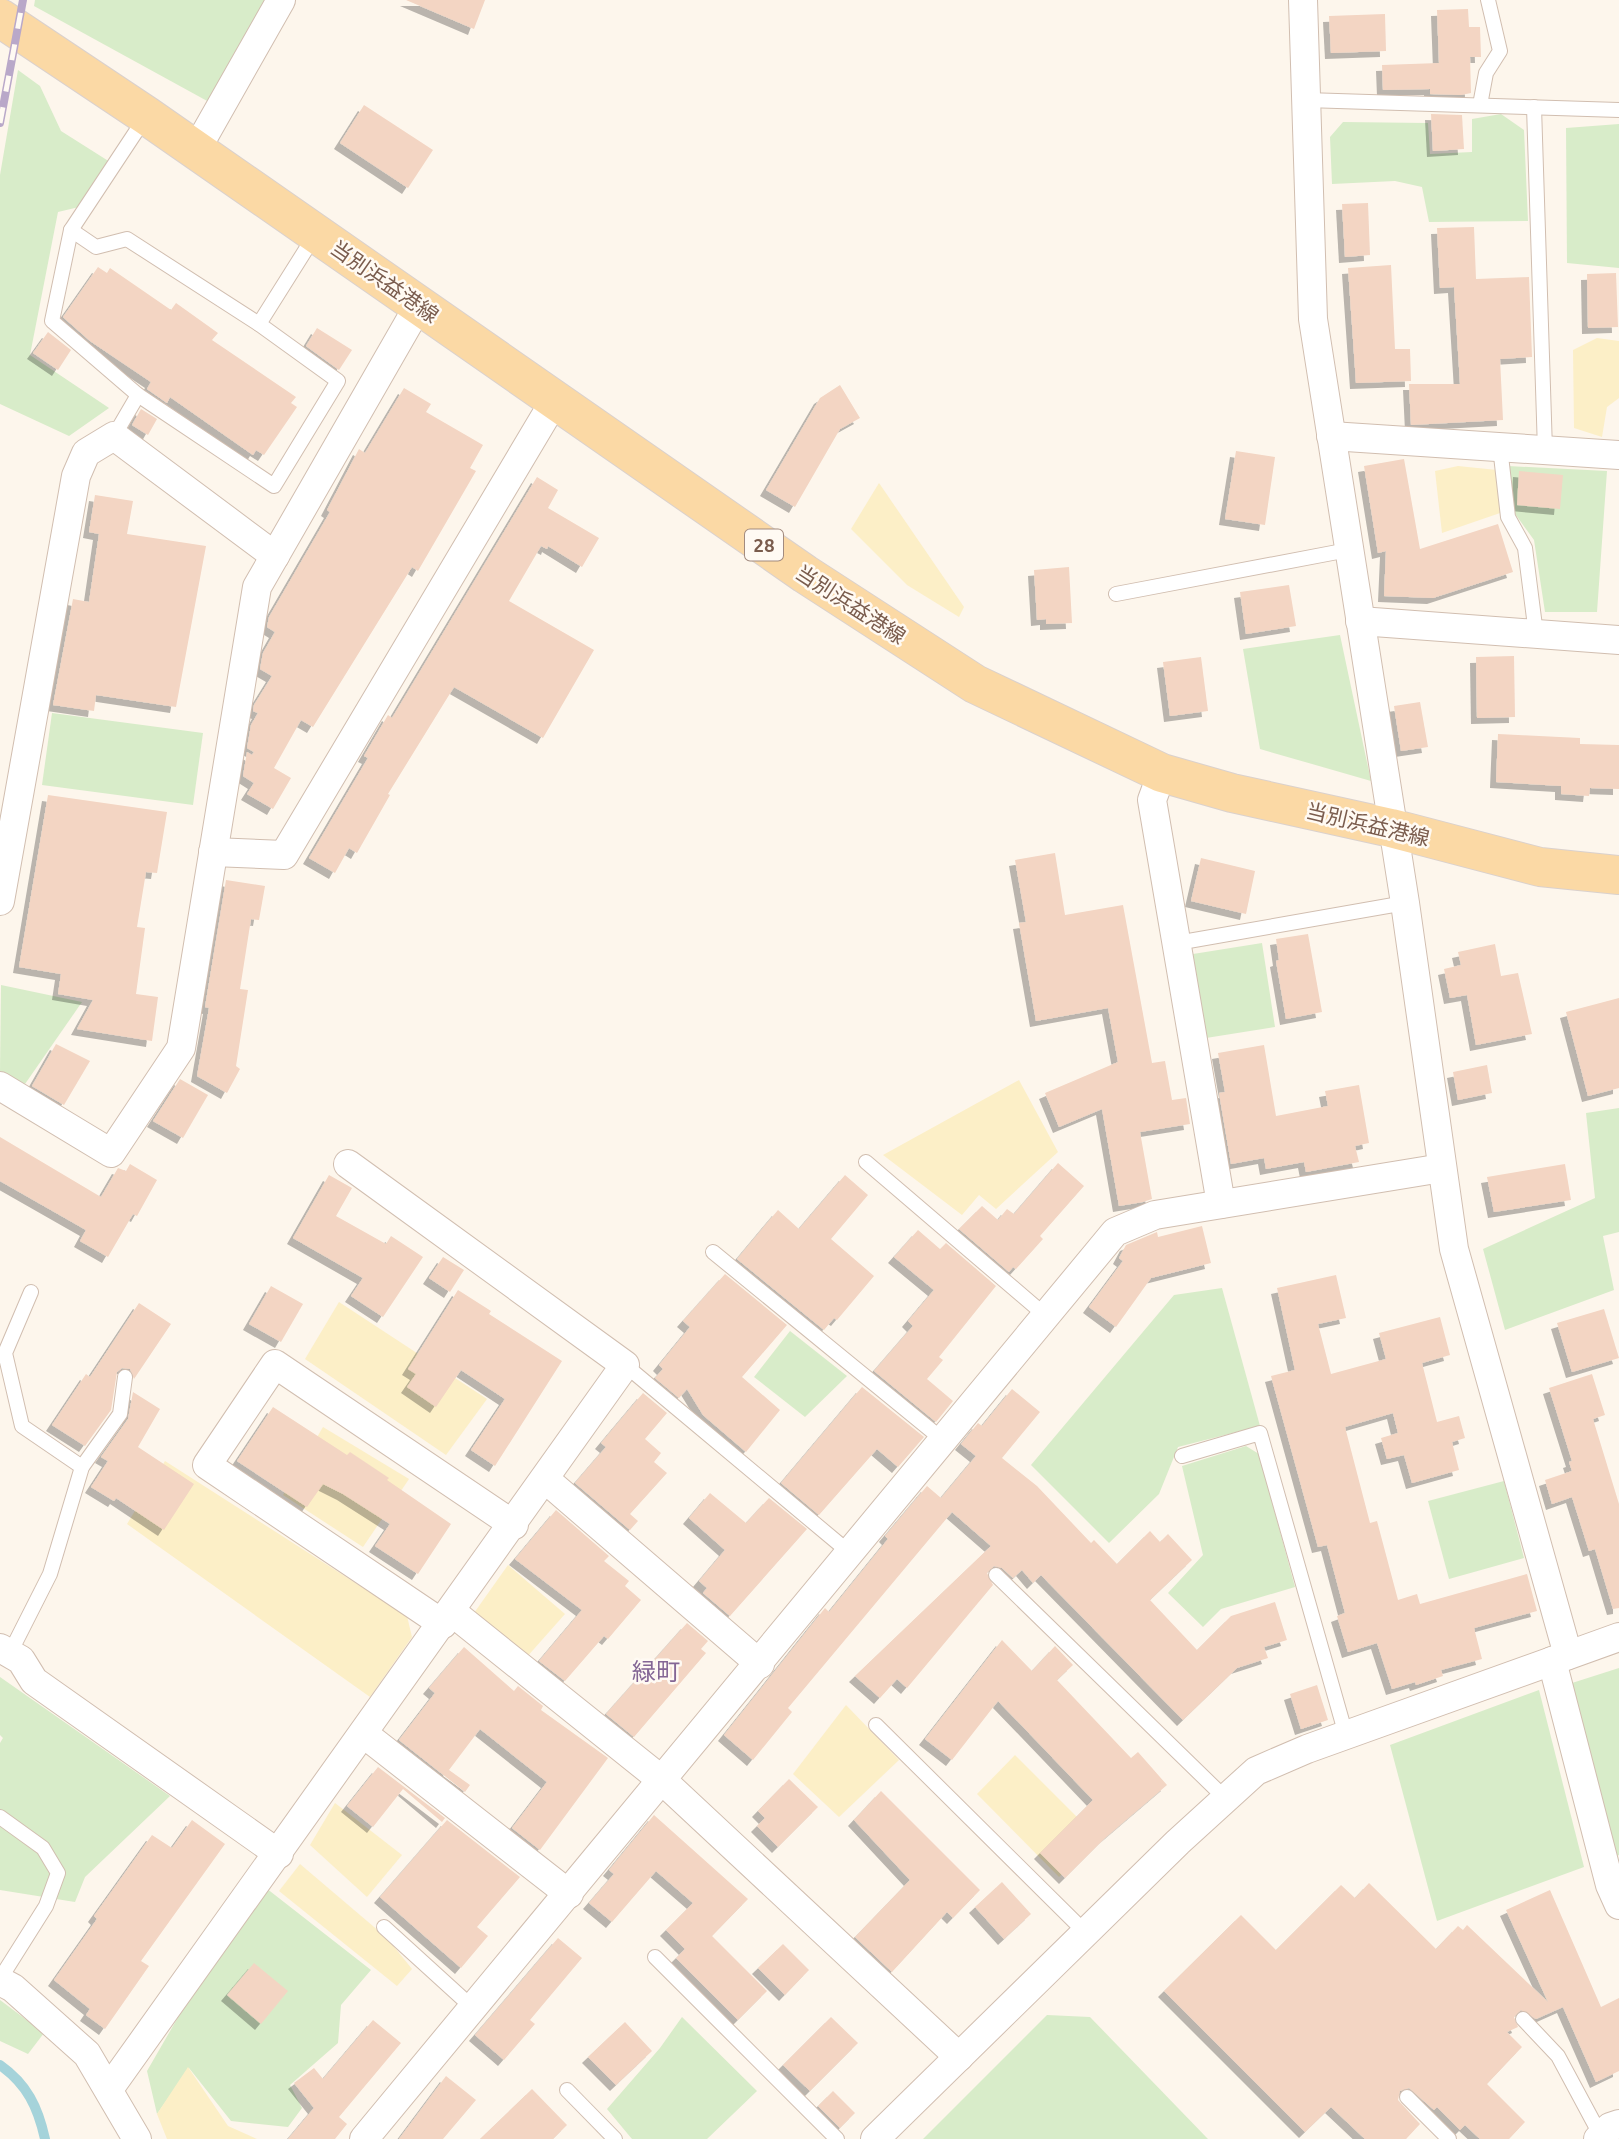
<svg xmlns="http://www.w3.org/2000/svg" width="1619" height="2139" font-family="Ubuntu,'Noto Sans JP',sans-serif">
	<defs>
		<filter id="shadow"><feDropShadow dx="-6" dy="6" stdDeviation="0" flood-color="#0004"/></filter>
	</defs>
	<rect width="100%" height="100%" fill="#fdf6ec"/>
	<g fill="#d8ecc9">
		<polygon points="35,0 267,0 209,102 34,6"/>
		<polygon points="18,70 40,86 61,131 110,162 79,207 58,212 30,355 109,408 69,436 0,404 0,175"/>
		<polygon points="1501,114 1524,130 1528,221 1429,222 1422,187 1395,181 1332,184 1330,137 1343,122 1428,123 1430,154 1472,152 1472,119"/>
		<polygon points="1619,124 1619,268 1567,263 1566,128"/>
		<polygon points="1508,466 1607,471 1597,612 1545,612 1534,540 1513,511"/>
		<polygon points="1340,635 1371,781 1260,749 1243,649"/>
		<polygon points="52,713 203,733 193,805 42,785"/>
		<polygon points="1262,943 1275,1027 1206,1038 1193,954"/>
		<polygon points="1,985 82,1002 25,1084 0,1071"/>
		<polygon points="1619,1108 1619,1232 1603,1236 1614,1290 1505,1330 1483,1249 1595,1198 1586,1113"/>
		<polygon points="1222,1288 1260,1426 1178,1447 1159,1494 1109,1543 1031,1465 1174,1295"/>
		<polygon points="790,1331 847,1376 805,1417 754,1377"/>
		<polygon points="1246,1446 1259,1454 1295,1587 1221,1609 1203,1627 1168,1593 1203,1555 1182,1466"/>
		<polygon points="1504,1481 1524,1558 1449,1579 1428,1501"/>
		<polygon points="1619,1668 1619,1855 1614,1857 1572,1683"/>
		<polygon points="0,1677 170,1796 85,1877 75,1902 0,1890 0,1743 3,1738 0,1735"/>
		<polygon points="1539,1690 1584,1867 1437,1921 1390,1745"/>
		<polygon points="266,1888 371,1970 341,2005 338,2043 290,2085 302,2108 288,2127 231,2121 189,2068 157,2114 147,2071 203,1974"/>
		<polygon points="0,2000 44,2033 28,2054 0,2041"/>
		<polygon points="1047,2015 1090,2017 1208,2139 923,2139"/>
		<polygon points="682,2017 757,2091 707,2139 632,2139 607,2109 660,2048"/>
	</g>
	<g fill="#fcefc7">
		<polygon points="1597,338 1619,341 1619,398 1607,407 1602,437 1574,428 1573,350"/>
		<polygon points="1458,466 1497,470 1503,512 1442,533 1435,471"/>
		<polygon points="879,483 964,607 959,617 907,585 851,529"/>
		<polygon points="1019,1080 1058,1152 996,1209 979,1195 962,1215 883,1155"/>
		<polygon points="339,1302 487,1399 446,1455 305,1359"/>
		<polygon points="323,1427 409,1479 363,1547 283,1495"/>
		<polygon points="165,1461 407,1616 412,1637 370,1697 127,1524"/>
		<polygon points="508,1565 565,1614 526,1658 474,1613"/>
		<polygon points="846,1705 899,1760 839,1817 793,1774"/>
		<polygon points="1015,1755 1099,1839 1059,1877 977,1794"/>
		<polygon points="335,1803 402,1855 367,1897 310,1845"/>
		<polygon points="300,1864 387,1938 412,1969 397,1986 279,1891"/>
		<polygon points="188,2067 228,2126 257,2139 167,2139 157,2114"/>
	</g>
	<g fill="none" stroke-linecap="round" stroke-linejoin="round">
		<path stroke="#a5d3da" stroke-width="10" d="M0 2065C27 2084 38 2107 45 2139"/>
	</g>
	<g fill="#f3d5c3" filter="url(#shadow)">
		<polygon points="406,0 485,0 474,29"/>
		<polygon points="1468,9 1469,27 1480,27 1481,57 1470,57 1471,93 1461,95 1430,94 1430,89 1383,90 1382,65 1439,63 1437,10"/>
		<polygon points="1385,14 1386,51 1331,53 1329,16"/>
		<polygon points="364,105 433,150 408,188 340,143"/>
		<polygon points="1431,114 1462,115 1464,149 1433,151"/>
		<polygon points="1368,203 1370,255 1345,257 1342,204"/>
		<polygon points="1474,227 1476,279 1529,277 1532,357 1500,359 1503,420 1411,425 1409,384 1460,384 1454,287 1440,288 1437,228"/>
		<polygon points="1391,265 1395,349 1410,349 1411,381 1356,383 1348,268"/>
		<polygon points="98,267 107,273 110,268 171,310 176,303 218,333 212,340 296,397 291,403 297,407 264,455 256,450 253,455 170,397 167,403 147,389 151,382 90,341 63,317"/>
		<polygon points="1616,273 1618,327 1588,328 1587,274"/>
		<polygon points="317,328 352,350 339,370 306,346"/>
		<polygon points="48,332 71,350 58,370 33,353"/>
		<polygon points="840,385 860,418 840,429 795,507 766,490 820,398"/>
		<polygon points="404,388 431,404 426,412 483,445 470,468 476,471 418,571 412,567 313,727 301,720 274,768 291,778 273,809 247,794 254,783 243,776 247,752 252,755 254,752 247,748 251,725 258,713 253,711 254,705 272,676 260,669 263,653 275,632 267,627 269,617 330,512 327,510 359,449 365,453"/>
		<polygon points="141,409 157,419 148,435 132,425"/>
		<polygon points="1236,451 1275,457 1265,525 1225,519"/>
		<polygon points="1404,459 1420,549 1498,524 1513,572 1433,598 1384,596 1386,551 1378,553 1364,466"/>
		<polygon points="1519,471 1563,475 1560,509 1517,505"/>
		<polygon points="537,477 558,490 548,508 599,538 582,567 548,546 547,549 541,546 509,601 594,650 543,738 454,687 388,794 390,795 357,853 349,848 335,873 309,858 368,758 364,756 388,715 392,718"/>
		<polygon points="95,495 133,501 127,534 206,546 176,707 96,695 94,711 53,705 73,599 89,602 99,534 89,532"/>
		<polygon points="1069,567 1072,623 1046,624 1046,619 1037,620 1034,570"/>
		<polygon points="1289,585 1296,626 1246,634 1240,592"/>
		<polygon points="1514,656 1515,717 1477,718 1476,657"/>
		<polygon points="1201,657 1208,711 1170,716 1163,662"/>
		<polygon points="1420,702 1428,747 1401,751 1394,706"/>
		<polygon points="1498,734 1580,738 1580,744 1619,745 1619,789 1590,788 1589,796 1561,794 1561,786 1496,782"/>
		<polygon points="48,795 167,812 157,873 146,872 137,927 145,928 136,994 158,997 152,1041 77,1029 93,1000 58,994 61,974 19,967"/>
		<polygon points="1055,853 1065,915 1123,905 1152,1063 1165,1061 1172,1100 1186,1098 1190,1124 1140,1132 1152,1199 1143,1202 1119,1206 1102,1109 1059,1127 1045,1093 1118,1062 1108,1008 1036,1021 1019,923 1026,922 1015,860"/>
		<polygon points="1201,858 1255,871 1246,914 1191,901"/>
		<polygon points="226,880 265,886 259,920 251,919 240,989 248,990 236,1066 240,1069 227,1093 197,1076 209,1008 205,1007"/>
		<polygon points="1308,934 1322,1012 1286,1019 1276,961 1279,960 1276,939"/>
		<polygon points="1495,944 1501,976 1518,973 1532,1034 1476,1045 1467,995 1450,998 1444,969 1461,965 1458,952"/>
		<polygon points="1619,998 1619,1088 1588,1096 1566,1012"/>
		<polygon points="56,1044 90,1061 64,1105 32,1086"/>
		<polygon points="1264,1045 1276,1116 1328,1106 1325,1091 1359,1085 1369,1143 1355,1146 1359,1162 1306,1172 1304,1162 1266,1169 1264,1158 1231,1164 1219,1093 1225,1092 1218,1053"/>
		<polygon points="1487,1065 1492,1093 1458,1100 1453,1072"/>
		<polygon points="180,1079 208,1095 183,1138 153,1121"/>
		<polygon points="0,1137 101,1197 118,1168 126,1171 130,1164 157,1180 137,1216 133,1214 108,1257 80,1241 86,1230 0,1181"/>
		<polygon points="1058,1163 1084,1186 1040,1236 1043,1239 1016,1269 1013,1267 1009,1272 959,1229 982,1206 998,1220 1007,1209 1014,1214"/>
		<polygon points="1565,1164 1571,1200 1494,1212 1487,1177"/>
		<polygon points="329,1175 352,1188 336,1216 386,1244 391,1236 423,1257 383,1317 351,1296 363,1278 293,1238"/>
		<polygon points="845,1175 868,1195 831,1239 874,1276 837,1320 834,1318 824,1330 737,1259 778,1210 799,1229"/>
		<polygon points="1202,1226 1211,1263 1151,1278 1116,1327 1089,1307 1123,1261 1119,1258 1126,1245 1157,1232 1158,1237"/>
		<polygon points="918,1230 940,1249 946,1243 996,1286 939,1357 943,1360 927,1379 953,1401 936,1422 874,1371 913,1326 908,1321 934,1290 894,1257"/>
		<polygon points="443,1257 464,1270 450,1292 429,1278"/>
		<polygon points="725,1274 787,1325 742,1377 780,1410 746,1452 703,1415 687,1389 679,1398 655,1378 663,1369 659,1365 690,1327 683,1321"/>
		<polygon points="1336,1275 1346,1318 1318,1324 1331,1374 1386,1359 1379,1333 1440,1317 1450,1355 1422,1363 1437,1422 1459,1416 1465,1438 1452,1442 1459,1470 1412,1483 1404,1455 1387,1459 1381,1438 1398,1433 1393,1413 1345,1427 1370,1523 1377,1521 1398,1600 1417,1594 1420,1604 1527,1574 1537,1611 1474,1628 1482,1659 1441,1670 1443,1676 1416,1685 1415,1682 1392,1689 1377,1643 1348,1652 1337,1616 1345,1613 1327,1545 1318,1547 1271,1376 1295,1370 1277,1288"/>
		<polygon points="271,1286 303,1304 281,1342 249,1324"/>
		<polygon points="458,1290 491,1311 489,1314 562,1361 495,1466 471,1450 505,1399 461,1370 436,1407 407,1387 416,1374 408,1369"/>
		<polygon points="139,1303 171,1324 134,1379 130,1369 122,1368 117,1372 111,1410 85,1446 52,1425 86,1374 90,1377"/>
		<polygon points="1604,1309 1619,1358 1572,1372 1557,1323"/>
		<polygon points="1592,1374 1605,1415 1593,1419 1619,1504 1619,1608 1613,1609 1595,1549 1589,1551 1572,1497 1552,1504 1545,1480 1572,1471 1569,1462 1572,1461 1549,1388"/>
		<polygon points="862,1387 924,1437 898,1467 877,1449 819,1515 781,1483"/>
		<polygon points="1012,1389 1040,1412 1002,1458 1037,1486 1091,1543 1094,1540 1117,1564 1150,1531 1160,1542 1168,1534 1192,1560 1150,1600 1197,1650 1231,1616 1275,1602 1287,1640 1264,1647 1268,1658 1237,1668 1183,1720 1041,1575 1033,1583 1022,1570 1013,1578 1002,1568 994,1566 987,1573 993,1585 907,1688 897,1679 880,1698 855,1676 991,1546 952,1512 788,1708 792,1712 753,1760 724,1735 825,1608 829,1612 888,1539 885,1536 927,1486 941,1498 976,1456 961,1444 978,1423 982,1426"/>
		<polygon points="133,1392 160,1409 138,1447 194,1484 164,1530 116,1498 114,1501 91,1487 108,1461 101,1457 128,1419"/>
		<polygon points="643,1393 667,1413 645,1439 661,1453 654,1462 667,1473 630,1514 638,1521 630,1530 575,1483 606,1447 601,1443"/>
		<polygon points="273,1407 347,1455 350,1452 389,1478 387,1480 451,1524 418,1574 375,1546 390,1524 343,1494 323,1484 307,1507 237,1461"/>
		<polygon points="710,1493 746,1523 769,1498 807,1529 730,1616 703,1593 707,1588 699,1581 725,1550 689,1518"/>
		<polygon points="556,1510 609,1556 604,1561 629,1581 625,1586 641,1600 608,1639 604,1636 565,1681 539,1661 582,1610 515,1559"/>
		<polygon points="687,1623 708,1641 701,1649 706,1653 634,1737 606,1714"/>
		<polygon points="1002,1640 1032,1671 1055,1646 1073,1665 1057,1680 1131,1758 1138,1752 1167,1785 1105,1838 1065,1878 1040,1853 1093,1800 1027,1731 998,1701 952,1760 925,1739"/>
		<polygon points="464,1647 514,1691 518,1686 543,1706 541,1710 608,1758 540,1850 512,1828 547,1782 480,1729 449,1770 470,1785 465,1792 399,1740 435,1693 429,1688"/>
		<polygon points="1317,1685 1328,1720 1301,1729 1290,1694"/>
		<polygon points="378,1767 445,1818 442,1822 403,1789 373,1827 347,1806"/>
		<polygon points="789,1779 818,1807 778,1847 757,1826 765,1818 758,1811"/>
		<polygon points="881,1791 980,1890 953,1918 947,1912 892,1972 855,1937 910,1880 854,1820"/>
		<polygon points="654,1815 748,1899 712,1936 767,1991 738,2020 676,1958 685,1949 666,1930 693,1903 656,1871 612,1922 589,1903 614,1874 609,1870"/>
		<polygon points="192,1820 225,1844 141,1961 149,1966 105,2029 86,2015 90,2009 54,1980 97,1919 94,1916 152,1835 172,1848"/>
		<polygon points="447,1820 520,1877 477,1927 488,1936 461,1968 380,1897"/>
		<polygon points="1002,1882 1031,1914 1004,1939 975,1907"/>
		<polygon points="1369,1883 1436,1949 1458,1926 1463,1930 1467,1925 1548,2002 1506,1910 1550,1890 1601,2007 1619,1998 1619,2071 1596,2082 1563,2007 1536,2019 1521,2010 1514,2017 1518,2027 1507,2032 1522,2047 1487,2084 1525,2122 1509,2139 1480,2139 1465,2125 1460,2130 1437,2107 1434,2110 1409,2088 1400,2091 1398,2100 1420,2124 1406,2139 1365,2139 1331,2107 1305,2132 1164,1991 1241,1915 1276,1950 1341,1885 1355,1898"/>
		<polygon points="558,1938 582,1958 530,2020 535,2024 504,2060 475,2035"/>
		<polygon points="783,1944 809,1970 785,1995 758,1968"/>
		<polygon points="254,1963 288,1991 261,2024 227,1995"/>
		<polygon points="831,2017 858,2043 810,2091 783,2065"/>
		<polygon points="373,2020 401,2043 339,2117 347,2124 335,2139 288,2139 314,2108 294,2083 314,2068 323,2079"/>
		<polygon points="625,2022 652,2051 616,2085 588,2057"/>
		<polygon points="446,2076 476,2100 443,2139 399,2139"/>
		<polygon points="532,2089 567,2125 553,2139 480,2139"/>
		<polygon points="833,2091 855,2113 840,2128 818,2106"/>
	</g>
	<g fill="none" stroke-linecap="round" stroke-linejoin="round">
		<g stroke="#d1beb0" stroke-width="16">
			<g id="service">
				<polyline points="1306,100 1619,110"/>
				<polyline points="1480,105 1486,73 1500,51 1488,0"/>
				<polyline points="1534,107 1545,450"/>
				<polyline points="71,230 96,247 127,239 259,324"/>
				<polyline points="138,395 274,486 338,381 259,324 315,235"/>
				<polyline points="114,436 138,395 52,321 71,230 145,118"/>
				<polyline points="1500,447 1508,517 1525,548 1536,634"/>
				<polyline points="1116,594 1348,550"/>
				<polyline points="1177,943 1405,903"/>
				<polyline points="866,1162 1046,1316"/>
				<polyline points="713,1252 943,1440"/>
				<polyline points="31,1292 5,1353 22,1426 82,1467"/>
				<polyline points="625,1365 850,1553"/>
				<polyline points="1182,1456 1260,1433 1346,1735"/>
				<polyline points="996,1575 1226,1799"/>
				<polyline points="10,1653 50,1574 82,1467 120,1414 125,1377"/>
				<polyline points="876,1725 1085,1932"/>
				<polyline points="0,1817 43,1848 58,1873 46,1906 0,1979"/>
				<polyline points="384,1927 473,2008"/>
				<polyline points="655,1957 837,2139"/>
				<polyline points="1523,2019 1558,2056 1601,2136"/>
				<polyline points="567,2090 615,2139"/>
				<polyline points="1407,2097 1449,2139"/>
			</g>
		</g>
		<g stroke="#d1beb0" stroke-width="30">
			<g id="minor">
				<polyline points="1303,0 1313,319 1405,903 1454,1249 1568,1655"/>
				<polyline points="196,150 281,0"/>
				<polyline points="1331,436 1619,455"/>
				<polyline points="1360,621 1619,640"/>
				<polyline points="1162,773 1152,800 1221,1204"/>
				<polyline points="213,852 284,855 555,400"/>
				<polyline points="0,901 76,476 86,453 114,436 275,556"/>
				<polyline points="0,1086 111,1153 181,1048 257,587 419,305"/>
				<polyline points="545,1479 760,1664"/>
				<polyline points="452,1612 663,1781 959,2057"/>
				<polyline points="443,1624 207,1465 275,1364 514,1525"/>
				<polyline points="0,1648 21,1660 34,1681 279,1854"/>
				<polyline points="1552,1661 1610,1885 1619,1905"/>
				<polyline points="364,1734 569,1894"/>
				<polyline points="0,1981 13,1988 87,2054 137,2139"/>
				<polyline points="109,2089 625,1365 348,1164"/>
				<polyline points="364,2139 1115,1232 1155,1215 1442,1168"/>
				<polyline points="875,2139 1178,1842 1256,1771 1307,1749 1619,1637"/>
				<polyline points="1598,2139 1610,2127 1619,2124"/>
			</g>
		</g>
		<g stroke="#dad1cd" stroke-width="40">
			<polyline id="primary" points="0,18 147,116 805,574 975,684 1162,773 1232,793 1391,828 1540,867 1619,875"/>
		</g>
		<use href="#service" stroke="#fff" stroke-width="14"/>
		<use href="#minor" stroke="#fff" stroke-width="28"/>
		<use href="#primary" stroke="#fbd9a5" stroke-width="38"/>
		<g stroke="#b9a8c9" stroke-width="8">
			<polyline id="rail" points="0,123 23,0"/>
		</g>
		<use href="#rail" stroke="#fffaf3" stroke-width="5" stroke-dasharray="16" stroke-linecap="butt"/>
	</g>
	<g text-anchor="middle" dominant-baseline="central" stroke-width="5" stroke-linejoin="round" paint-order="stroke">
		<rect fill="#fffaf3" stroke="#a28b7f" stroke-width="2" x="745" y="529.5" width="38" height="31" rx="5"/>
		<g font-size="19" font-weight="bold" fill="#7a5c4d">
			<text x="764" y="545">28</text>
		</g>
		<g font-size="21" fill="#7a5c4d" stroke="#fffaf3">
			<text transform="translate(385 281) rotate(35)">当別浜益港線</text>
			<text transform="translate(851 604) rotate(33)">当別浜益港線</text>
			<text transform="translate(1368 824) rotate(13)">当別浜益港線</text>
		</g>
		<g font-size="24" fill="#846695" stroke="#fffaf3">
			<text x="656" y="1671">緑町</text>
		</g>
	</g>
</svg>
